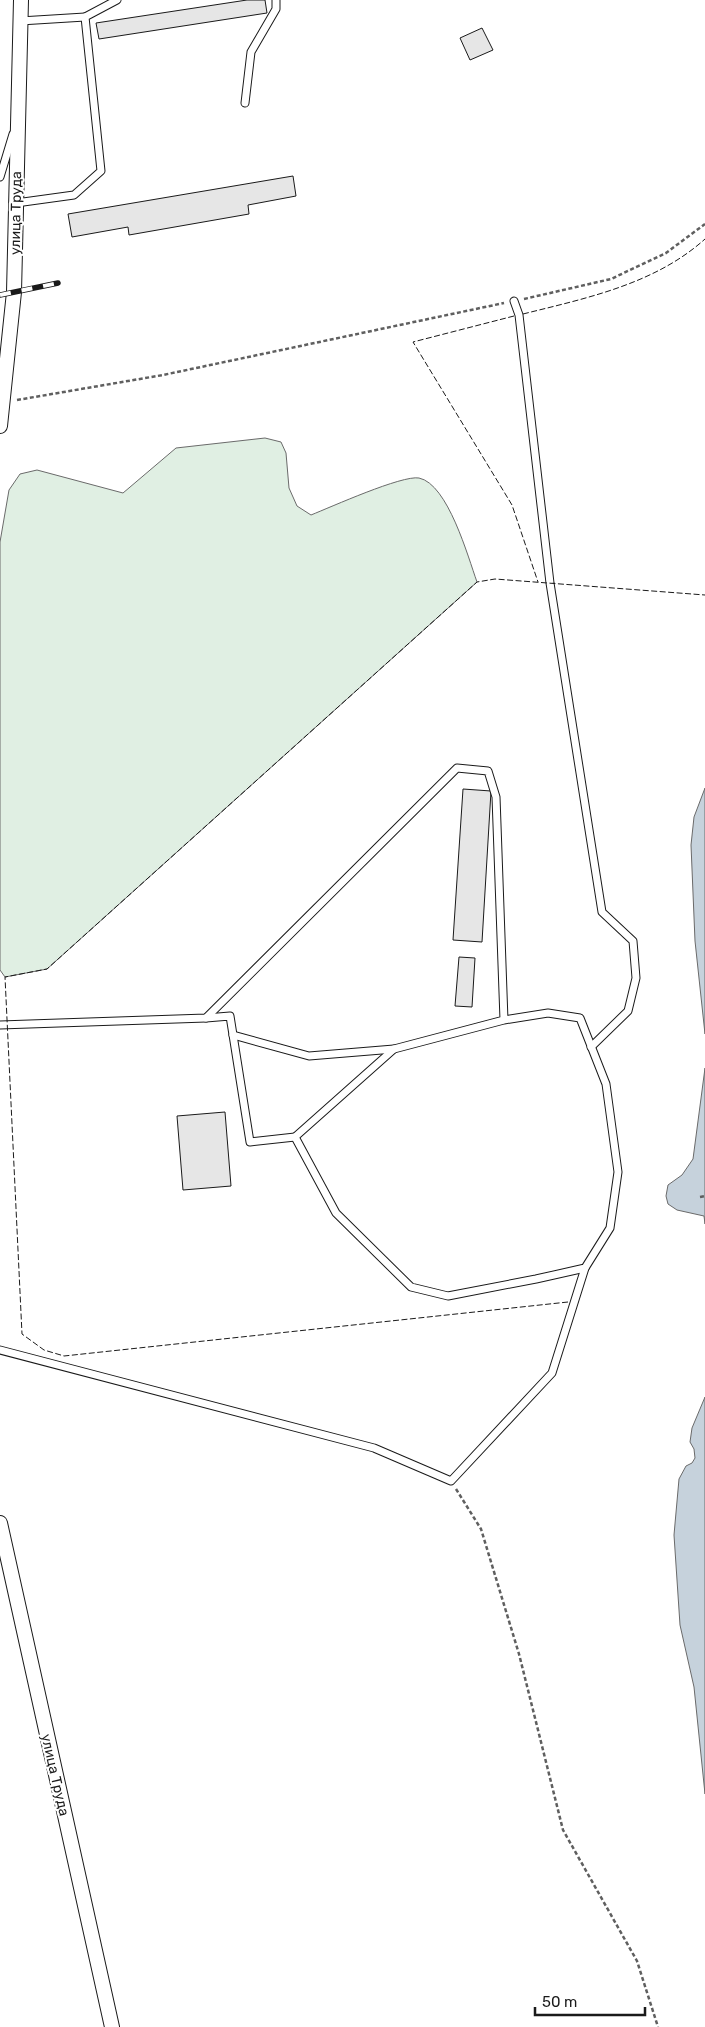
<svg xmlns="http://www.w3.org/2000/svg" width="705" height="2027" font-family="Rubik,sans-serif">
	<rect width="100%" height="100%" fill="#fff"/>
	<path fill="#e0efe3" stroke="#6a6a6a" d="M265 438 281 442 286 453 289 488 297 506 311 515C331 507 402 475 419 478 448 484 468 557 477 582L47 969 5 977 0 970V542L9 490 20 474 37 470 123 493 176 448Z"/>
	<g fill="#c6d2dc" stroke="#6a6a6a">
		<polygon points="705,788 705,1034 695,941 691,845 694,817"/>
		<polygon points="705,1068 705,1224 704,1216 677,1210 668,1204 666,1196 668,1185 682,1175 693,1159"/>
		<polygon points="705,1397 705,1794 694,1687 680,1625 674,1535 679,1479 686,1466 692,1463 695,1458 694,1449 690,1442 692,1428"/>
	</g>
	<g fill="#e6e6e6" stroke="#1a1a1a">
		<polygon points="247,0 265,0 267,13 99,39 96,23"/>
		<polygon points="482,28 493,50 470,60 460,38"/>
		<polygon points="293,176 296,196 248,205 249,214 129,235 128,227 72,237 68,214"/>
		<polygon points="463,789 491,791 482,942 453,940"/>
		<polygon points="459,957 475,958 472,1007 455,1006"/>
		<polygon points="225,1112 231,1186 183,1190 177,1116"/>
	</g>
	<g fill="none" stroke-linecap="round" stroke-linejoin="round">
		<g stroke="#1a1a1a" stroke-width="9">
			<g id="service">
				<polyline points="20,21 85,17"/>
				<polyline points="245,103 251,52 276,9 276,0"/>
				<polyline points="0,177 13,134"/>
				<polyline points="16,203 74,195 101,171 85,17 117,0"/>
				<polyline points="514,301 519,315 550,583 602,912 633,941 636,978 628,1011 591,1047"/>
				<polyline points="206,1018 230,1016 250,1142 295,1137"/>
				<polyline points="0,1025 206,1018 457,768 488,771 496,797 504,1020 394,1049 295,1137 336,1213 411,1287 448,1296 536,1279 585,1268 610,1228 618,1172 606,1084 580,1018 548,1013 504,1020"/>
				<polyline points="233,1035 309,1056 394,1049"/>
				<polyline points="0,1350 374,1448 451,1481 552,1373 585,1268"/>
			</g>
		</g>
		<g stroke="#1a1a1a" stroke-width="16">
			<g id="minor">
				<polyline points="0,426 14,292 21,0"/>
				<polyline points="0,1523 112,2027"/>
			</g>
		</g>
		<g stroke="#5f5f5f" stroke-width="2.5" stroke-dasharray="4 2.5" stroke-linecap="butt">
			<polyline points="524,299 611,279 666,253 705,224"/>
			<polyline points="17,400 163,375 504,303"/>
			<polyline points="700,1197 705,1196"/>
			<polyline points="456,1489 481,1529 519,1654 563,1830 637,1961 658,2027"/>
		</g>
		<use href="#service" stroke="#fff" stroke-width="7"/>
		<use href="#minor" stroke="#fff" stroke-width="14"/>
		<g stroke="#1a1a1a" stroke-width="5.5">
			<polyline id="rail" points="0,295 58,283"/>
		</g>
		<use href="#rail" stroke="#fff" stroke-width="4" stroke-dasharray="11" stroke-linecap="butt"/>
		<g stroke="#1a1a1a" stroke-width="1" stroke-dasharray="6 2.5" stroke-linecap="butt">
			<path d="M523 314C587 298 655 284 705 239"/>
			<polyline points="514,316 413,342 512,505 538,582"/>
			<polyline points="568,1302 64,1356 44,1350 22,1334 5,977 47,969 477,582 495,579 705,595"/>
		</g>
	</g>
	<g text-anchor="middle" dominant-baseline="central" stroke-width="4" stroke-linejoin="round" paint-order="stroke">
		<g font-size="14" fill="#1a1a1a" stroke="#fff">
			<text transform="translate(16 213) rotate(-89)">улица Труда</text>
			<text transform="translate(55 1775) rotate(77)">улица Труда</text>
		</g>
	</g>
	<path d="M535 2007v8h110v-8" fill="none" stroke="#1a1a1a" stroke-width="2.5"/>
	<text x="542" y="2007" font-size="15" fill="#1a1a1a" stroke="#ffffff" stroke-width="4" paint-order="stroke">50 m</text>
</svg>
